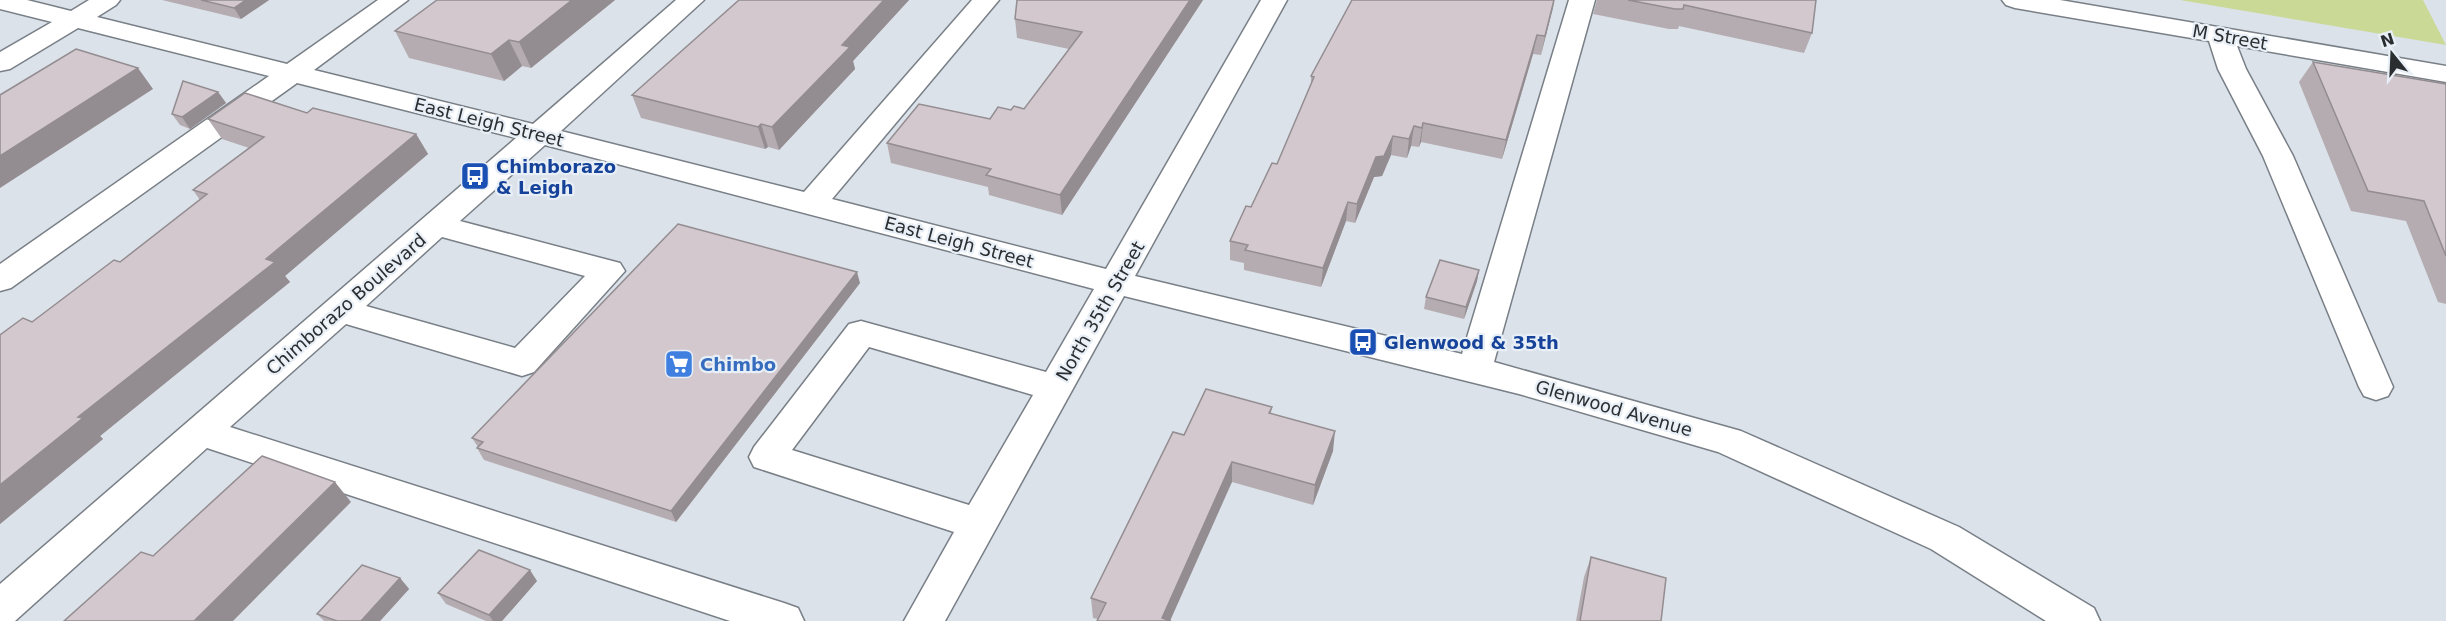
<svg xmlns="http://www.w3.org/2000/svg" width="2446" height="621" font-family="'DejaVu Sans',sans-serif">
	<rect width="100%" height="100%" fill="#dbe2ea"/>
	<polygon fill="#cbd997" points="2180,0 2423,0 2446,45"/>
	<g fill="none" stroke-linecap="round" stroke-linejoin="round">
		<g stroke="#797f86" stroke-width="3">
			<g id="minor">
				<path d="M0 0H27L71 11 89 0H120L116 5 97 17 287 64 378 0H408L314 70 533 124 676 0H704L561 131 804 192 972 0H999L832 199 1106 269 1261 0H1287L1135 276 1462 354 1569 0H1595L1494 362 1741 431 1959 527 2094 608 2100 621H2046L1931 549 1718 452 1519 394 1124 296 945 621H904L954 532 754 467 749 457 754 447 849 324 861 321 1046 372 1094 289 545 145 460 221 620 263 625 271 534 372 522 376 346 324 230 427 784 603 798 608 804 621H730L207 448 15 621H0V584L516 138 297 83 11 288 0 291V264L269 76 78 28 10 69 0 71V52L52 22 0 9ZM442 237 585 276 515 348 366 306ZM869 347 1033 395 969 505 792 450Z"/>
				<polygon points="2002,0 2060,0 2446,66 2446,82 2237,46 2246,69 2293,156 2393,387 2388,396 2376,400 2364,396 2359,387 2263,156 2218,69 2209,41 2015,8 2006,5"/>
			</g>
		</g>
		<use href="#minor" fill="#fff" fill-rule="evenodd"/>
	</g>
	<g fill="#b5acb1">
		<polygon points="162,0 269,0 241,19"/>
		<polygon points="615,0 531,68 522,66 504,81 409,58 395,31"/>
		<polygon points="739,0 909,0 853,61 855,69 779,150 768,147 765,149 641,118 632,95"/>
		<polygon points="1203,0 1062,215 989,195 988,187 891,163 887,143 990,119 1024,109 1069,49 1017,38 1015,19"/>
		<polygon points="1554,0 1541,55 1533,54 1502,159 1421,142 1419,147 1411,146 1407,158 1391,155 1382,176 1374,177 1355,223 1346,221 1321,287 1244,270 1244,263 1230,260 1230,241 1277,164 1311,84 1311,76"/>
		<polygon points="1597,0 1816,0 1812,33 1804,53 1679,26 1678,29 1669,29 1593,14"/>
		<polygon points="2313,62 2446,84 2446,304 2438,302 2406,221 2351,211 2299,82"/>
		<polygon points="218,92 226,103 190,129 180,125 172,114"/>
		<polygon points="307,113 416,134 428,154 285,276 290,282 100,436 103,439 0,524 32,322 120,262 200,200 193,190 249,148 222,139 208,119"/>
		<polygon points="1479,270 1477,281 1464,319 1424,309 1426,297"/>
		<polygon points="860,283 676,522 484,460 477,448 478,447 472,438"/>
		<polygon points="1272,407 1271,413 1333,451 1313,505 1232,482 1098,619 1093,618 1091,598 1184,435"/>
		<polygon points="1591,557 1661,621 1576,621 1584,577"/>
		<polygon points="400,578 409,589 380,621 324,621 317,614"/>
		<polygon points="537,581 502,621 486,621 446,604 438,593"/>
	</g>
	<g fill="#938c90">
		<polygon points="246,0 269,0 241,19 234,8"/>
		<polygon points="572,0 615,0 531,68 519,42"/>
		<polygon points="884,0 909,0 853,61 855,69 779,150 772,127 842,45"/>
		<polygon points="1190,0 1203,0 1062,215 1060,195"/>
		<polygon points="1554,0 1553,8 1541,55 1545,36"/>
		<polygon points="1537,35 1533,54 1502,159 1506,140"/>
		<polygon points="509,40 522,66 504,81 491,54"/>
		<polygon points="138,68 153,89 0,188 0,156"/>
		<polygon points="218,92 226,103 190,129 182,117"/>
		<polygon points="1423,123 1421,142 1419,147 1422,128"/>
		<polygon points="761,124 768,147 765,149 758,127"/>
		<polygon points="1414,126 1411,146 1407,158 1409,139"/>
		<polygon points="416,134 428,154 285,276 290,282 100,436 103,439 0,524 0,485 78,417"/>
		<polygon points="1393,136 1391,155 1382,176 1374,177 1355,223 1357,204 1376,157"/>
		<polygon points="1348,202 1346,221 1321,287 1323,268"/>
		<polygon points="1479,270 1477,281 1464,319 1466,307"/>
		<polygon points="857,272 860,283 676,522 671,511"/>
		<polygon points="1335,431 1333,451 1313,505 1315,485"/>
		<polygon points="1232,462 1232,482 1170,621 1162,618"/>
		<polygon points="335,482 351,502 233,621 194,621"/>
		<polygon points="530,570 537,581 502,621 493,621 489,615"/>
		<polygon points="400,578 409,589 380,621 361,621"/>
	</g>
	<g fill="#d2c8ce" stroke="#938c90" stroke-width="1.5">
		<polygon points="201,0 246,0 234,8"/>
		<polygon points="437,0 572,0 519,42 509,40 491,54 395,31"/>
		<polygon points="739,0 884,0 842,45 850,47 772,127 761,124 758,127 632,95"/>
		<polygon points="1017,0 1190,0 1060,195 986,175 991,169 887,143 919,104 990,119 998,107 1011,110 1014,106 1024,109 1082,32 1015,19"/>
		<polygon points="1352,0 1554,0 1545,36 1537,35 1506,140 1423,123 1422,128 1414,126 1409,139 1393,136 1384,156 1376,157 1357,204 1348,202 1323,268 1245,250 1248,245 1230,241 1246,206 1251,207 1272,163 1277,164 1314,77 1311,76"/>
		<polygon points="1628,0 1816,0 1812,33 1684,5 1683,9 1675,9"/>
		<polygon points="76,49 138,68 0,156 0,95"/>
		<polygon points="2313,62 2446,84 2446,256 2424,201 2368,191"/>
		<polygon points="183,81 218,92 182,117 172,114"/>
		<polygon points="245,93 307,113 313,108 416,134 266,259 275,262 78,417 83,418 0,485 0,335 23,318 32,322 114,260 120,262 207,194 193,190 264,137 208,119"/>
		<polygon points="678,224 857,272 671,511 477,448 483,442 472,438"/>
		<polygon points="1440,260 1479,270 1466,307 1426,297"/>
		<polygon points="1206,389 1272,407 1269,413 1335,431 1315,485 1232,462 1162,618 1171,621 1097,621 1106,603 1091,598 1173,432 1184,435"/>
		<polygon points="262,456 335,482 194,621 64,621 141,552 153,556"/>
		<polygon points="479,550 530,570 489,615 438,593"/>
		<polygon points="1591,557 1666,578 1661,621 1580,621"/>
		<polygon points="362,565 400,578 361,621 337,621 317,614"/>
	</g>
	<defs>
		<g id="bus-square" transform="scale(1.5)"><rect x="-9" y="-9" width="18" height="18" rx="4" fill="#1a4fb4" stroke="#e8eff7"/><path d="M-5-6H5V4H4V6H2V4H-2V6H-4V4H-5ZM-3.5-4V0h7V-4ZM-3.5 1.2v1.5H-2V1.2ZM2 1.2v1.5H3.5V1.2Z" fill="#fff"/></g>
		<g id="supermarket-square" transform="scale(1.5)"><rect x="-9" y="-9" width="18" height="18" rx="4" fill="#3f7fe0" stroke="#e8eff7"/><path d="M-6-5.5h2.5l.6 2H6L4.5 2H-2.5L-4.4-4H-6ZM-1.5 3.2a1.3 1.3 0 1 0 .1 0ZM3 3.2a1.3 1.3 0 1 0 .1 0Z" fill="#fff"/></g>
	</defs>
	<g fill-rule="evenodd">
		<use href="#bus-square" x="475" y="176"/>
		<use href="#bus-square" x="1363" y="342"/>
		<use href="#supermarket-square" x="679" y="364"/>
	</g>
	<g text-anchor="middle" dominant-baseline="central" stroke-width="4.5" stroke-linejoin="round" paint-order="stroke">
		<g font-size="18" fill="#2b2e30" stroke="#e8eff7">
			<text transform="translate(2230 37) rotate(10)">M Street</text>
			<text transform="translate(489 122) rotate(14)">East Leigh Street</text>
			<text transform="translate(959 242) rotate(15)">East Leigh Street</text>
			<text transform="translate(346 304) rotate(-41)">Chimborazo Boulevard</text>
			<text transform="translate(1100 311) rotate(-60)">North 35th Street</text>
			<text transform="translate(1614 408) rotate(16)">Glenwood Avenue</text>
		</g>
		<g font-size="18" font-weight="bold" fill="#164399" stroke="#e8eff7" text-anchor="start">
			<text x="496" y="166">Chimborazo<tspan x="496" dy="21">&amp; Leigh</tspan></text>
			<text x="1384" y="342">Glenwood &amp; 35th</text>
		</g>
		<g font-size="18" font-weight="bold" fill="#366cbe" stroke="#e8eff7" text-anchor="start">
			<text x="700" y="364">Chimbo</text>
		</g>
	</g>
	<g transform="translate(2392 54) rotate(342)" stroke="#e8eff7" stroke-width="4.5" paint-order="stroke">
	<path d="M0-4.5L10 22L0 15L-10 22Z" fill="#2b2e30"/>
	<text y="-9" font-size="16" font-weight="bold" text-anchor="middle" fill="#2b2e30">N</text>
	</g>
</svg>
